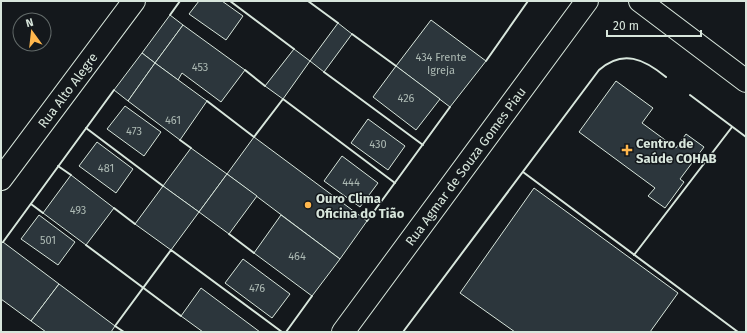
<svg xmlns="http://www.w3.org/2000/svg" width="747" height="333" font-family="'Fira Sans',sans-serif">
	<rect width="100%" height="100%" fill="#14181c"/>
	<g fill="#2c363c" stroke="#d8e6dc">
		<polygon points="199,1 222,1 243,16 226,40 189,14"/>
		<polygon points="170,15 183,25 155,63 142,53"/>
		<polygon points="431,20 486,61 450,107 396,66"/>
		<polygon points="338,23 352,34 324,72 310,61"/>
		<polygon points="183,25 245,70 221,102 182,73 178,80 155,63"/>
		<polygon points="294,49 310,61 283,99 265,86"/>
		<polygon points="142,53 155,63 128,101 114,90"/>
		<polygon points="155,63 207,101 180,140 128,101"/>
		<polygon points="396,66 440,99 416,130 373,97"/>
		<polygon points="616,81 653,108 642,123 676,148 686,134 704,147 680,179 684,182 665,208 648,196 655,188 579,132"/>
		<polygon points="125,106 161,132 144,156 107,129"/>
		<polygon points="368,119 405,146 388,170 351,143"/>
		<polygon points="254,137 367,221 340,259 227,174"/>
		<polygon points="97,142 133,169 116,193 79,166"/>
		<polygon points="191,148 227,174 199,212 163,186"/>
		<polygon points="342,156 378,183 360,207 324,181"/>
		<polygon points="227,174 257,196 229,234 199,212"/>
		<polygon points="71,175 114,208 86,245 43,213"/>
		<polygon points="163,186 199,212 171,250 135,224"/>
		<polygon points="534,188 678,293 650,332 515,332 460,293"/>
		<polygon points="39,215 75,242 58,265 21,239"/>
		<polygon points="281,215 340,259 312,296 254,253"/>
		<polygon points="3,242 59,284 31,321 1,299 1,244"/>
		<polygon points="243,259 290,294 272,318 225,283"/>
		<polygon points="59,284 115,326 111,332 46,332 31,321"/>
		<polygon points="201,288 260,332 203,332 181,316"/>
	</g>
	<g fill="none" stroke-linecap="round" stroke-linejoin="round">
		<g stroke="#d8e6dc" stroke-width="24">
			<g id="street">
				<polyline points="640,1 746,81"/>
				<path id="s1" d="M1 179 134 1"/>
				<path id="s2" d="M343 332 587 1"/>
			</g>
		</g>
		<use href="#street" stroke="#14181c" stroke-width="22"/>
		<g stroke="#d8e6dc" stroke-width="2">
			<polyline points="230,1 294,49"/>
			<polyline points="308,1 338,23"/>
			<polyline points="170,15 180,1"/>
			<polyline points="352,34 396,66"/>
			<polyline points="486,61 528,1"/>
			<polyline points="245,70 265,86"/>
			<polyline points="324,72 423,145"/>
			<polyline points="690,95 746,137"/>
			<polyline points="207,101 254,137 283,99 395,183"/>
			<polyline points="86,128 163,186"/>
			<polyline points="180,140 191,148"/>
			<polyline points="58,166 71,175"/>
			<polyline points="523,172 738,332"/>
			<polyline points="31,204 43,213"/>
			<polyline points="114,208 135,224"/>
			<polyline points="367,221 450,107"/>
			<polyline points="229,234 254,253"/>
			<polyline points="3,242 114,90"/>
			<polyline points="86,245 181,316"/>
			<polyline points="634,255 732,127"/>
			<polyline points="124,332 115,326 171,250 282,332"/>
			<polyline points="286,332 312,296"/>
			<path d="M403 332 599 70C623 49 644 59 666 77"/>
		</g>
	</g>
	<g fill="#ffb74d" stroke="#14181c" stroke-width="1.5">
		<path d="M625 144h4v4h4v4h-4v4h-4v-4h-4v-4h4z"/>
		<circle cx="308" cy="205" r="4"/>
	</g>
	<g text-anchor="middle" dominant-baseline="central" stroke-width="3" stroke-linejoin="round" paint-order="stroke">
		<g font-size="11" fill="#adbab4">
			<text x="441" y="57">434 Frente<tspan x="441" dy="13">Igreja</tspan></text>
			<text x="200" y="67">453</text>
			<text x="406" y="98">426</text>
			<text x="173" y="120">461</text>
			<text x="134" y="131">473</text>
			<text x="378" y="144">430</text>
			<text x="106" y="168">481</text>
			<text x="351" y="182">444</text>
			<text x="78" y="210">493</text>
			<text x="48" y="240">501</text>
			<text x="297" y="256">464</text>
			<text x="257" y="288">476</text>
		</g>
		<g font-size="13" fill="#d8e6dc" stroke="#14181c">
			<text stroke="none"><textPath href="#s1" startOffset="111">Rua Alto Alegre</textPath></text>
			<text stroke="none"><textPath href="#s2" startOffset="206">Rua Agmar de Souza Gomes Piau</textPath></text>
		</g>
		<g font-size="13" font-weight="bold" fill="#d8e6dc" stroke="#14181c" text-anchor="start">
			<text x="636" y="143">Centro de<tspan x="636" dy="15">Saúde COHAB</tspan></text>
			<text x="316" y="198">Ouro Clima<tspan x="316" dy="15">Oficina do Tião</tspan></text>
		</g>
	</g>
	<rect width="747" height="333" fill="none" stroke="#d8e6dc" stroke-width="4"/>
	<g transform="translate(32 32) rotate(345)"><circle r="19" fill="#14181c" stroke="#626a69"/>
	<path d="M0-3L7 15L0 10L-7 15Z" fill="#ffb74d"/>
	<text y="-6" font-size="11" font-weight="bold" text-anchor="middle" fill="#d8e6dc">N</text>
	</g>
	<path d="M607 30v6h94v-6" fill="none" stroke="#d8e6dc" stroke-width="2"/>
	<text x="613" y="30" font-size="12" fill="#d8e6dc" stroke="#14181c" stroke-width="3" paint-order="stroke">20 m</text>
</svg>
